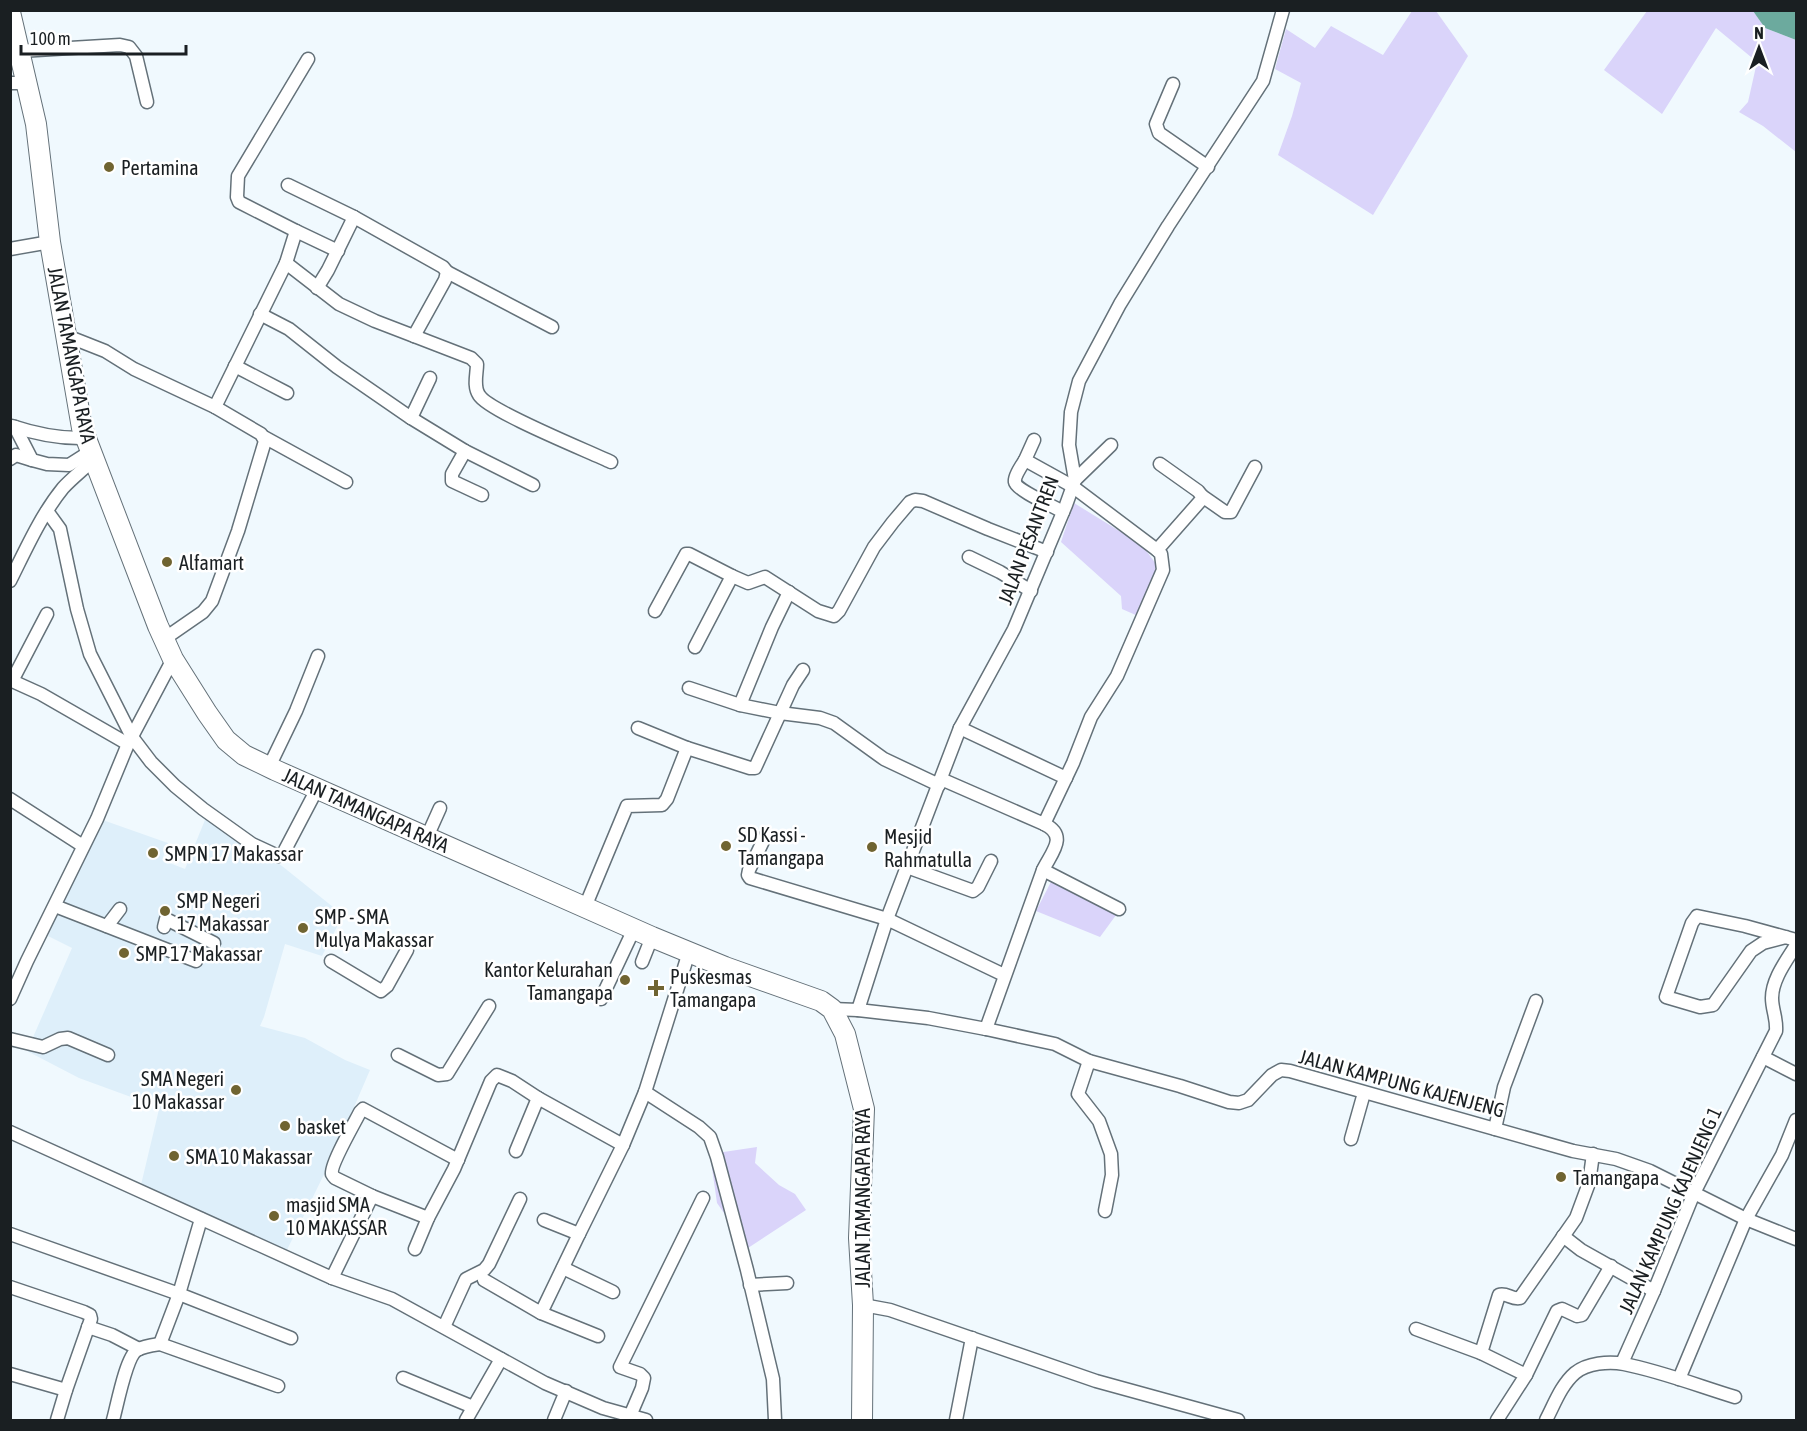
<svg xmlns="http://www.w3.org/2000/svg" width="1807" height="1431" font-family="'Asap Condensed',sans-serif">
	<rect width="100%" height="100%" fill="#f0f9fe"/>
	<polygon fill="#deeffa" points="207,815 282,866 343,915 322,956 285,944 264,1017 260,1026 305,1038 345,1060 370,1070 333,1156 285,1254 140,1189 160,1105 142,1101 79,1078 27,1051 72,948 48,936 97,818 168,843 162,860 185,869"/>
	<g fill="#dad4fa">
		<polygon points="1412,11 1436,11 1468,56 1373,215 1278,155 1292,116 1301,83 1275,69 1286,29 1315,48 1331,26 1383,55"/>
		<polygon points="1647,11 1753,11 1765,28 1796,40 1796,152 1763,126 1739,112 1748,102 1757,62 1716,28 1662,114 1604,70"/>
		<polygon points="1074,503 1142,545 1156,564 1155,580 1138,616 1122,609 1121,596 1061,542"/>
		<polygon points="1054,876 1119,911 1100,937 1036,911"/>
		<polygon points="757,1147 755,1163 779,1185 795,1194 806,1210 748,1248 717,1203 710,1154"/>
	</g>
	<polygon fill="#6caa9e" points="1753,11 1796,11 1796,40 1765,28"/>
	<g fill="none" stroke-linecap="round" stroke-linejoin="round">
		<g stroke="#647179" stroke-width="15">
			<g id="street">
				<polyline points="20,51 120,45 129,47 136,56 147,102"/>
				<polyline points="10,83 27,83"/>
				<polyline points="1173,84 1156,124 1159,133 1208,167"/>
				<polyline points="296,231 338,251"/>
				<polyline points="10,249 50,242"/>
				<polyline points="286,263 339,304 375,321 414,336 445,280 447,272 443,267 354,217 288,185"/>
				<polyline points="447,272 552,327"/>
				<polyline points="317,288 328,270 354,217"/>
				<polyline points="260,314 289,329 337,367 411,418 465,451 533,485"/>
				<polyline points="67,336 105,351 134,369 215,407 261,434 265,441 238,531 212,601 203,612 164,639"/>
				<path d="M414 336 471 358 477 364C477 374 473 386 479 395 488 411 588 451 611 462"/>
				<polyline points="235,366 287,393"/>
				<polyline points="215,407 286,263 296,231 239,202 237,197 238,176 308,59"/>
				<polyline points="411,418 430,378"/>
				<path d="M12 426C36 434 60 439 86 438"/>
				<polyline points="15,427 32,460 47,464 69,465 91,451"/>
				<polyline points="264,437 346,482"/>
				<polyline points="1034,440 1025,460 1072,486 1157,550 1161,554 1163,570 1117,676 1091,717 1073,763 1044,824"/>
				<polyline points="465,451 452,474 452,481 482,495"/>
				<polyline points="10,459 16,455 32,460"/>
				<path d="M1025 460C1022 465 1014 476 1015 482 1016 490 1055 507 1063 512"/>
				<polyline points="1075,480 1111,445"/>
				<polyline points="1202,496 1225,512 1231,512 1255,467"/>
				<polyline points="47,511 60,529 77,609 90,654 132,737 151,762 175,786 203,809 252,844 278,856 282,855 285,850 317,789"/>
				<polyline points="1157,550 1202,499 1202,496 1198,491 1160,464"/>
				<polyline points="969,557 1000,572 1031,591"/>
				<path d="M10 581C26 549 41 515 63 488 72 478 84 469 94 459"/>
				<polyline points="789,592 772,627 740,705 780,713 820,718 834,723 884,759 939,785"/>
				<polyline points="655,611 686,554 689,554 732,576"/>
				<polyline points="695,647 732,576 748,583 765,577 818,611 834,616 839,611 874,547 893,522 910,502 915,500 923,501 988,529 1047,552"/>
				<polyline points="10,680 41,694 128,744"/>
				<polyline points="12,681 47,614"/>
				<polyline points="689,688 740,705"/>
				<polyline points="638,728 687,748"/>
				<polyline points="960,728 1066,778"/>
				<polyline points="269,767 296,711 318,656"/>
				<path d="M941 779 1044 824C1069 836 1051 853 1043 870L986 1029"/>
				<polyline points="10,799 83,846"/>
				<polyline points="766,835 749,870 748,875 750,878 887,919 1004,975"/>
				<polyline points="427,837 440,808"/>
				<polyline points="907,867 973,891 978,887 991,861"/>
				<polyline points="1043,870 1119,909"/>
				<polyline points="55,906 196,961"/>
				<polyline points="585,907 627,806 662,805 667,799 687,748 750,768 755,768 793,685 803,670"/>
				<polyline points="107,926 120,909"/>
				<polyline points="164,927 166,919 214,943"/>
				<polyline points="1786,937 1763,943 1751,951 1713,1005 1700,1007 1666,997 1692,923 1697,916 1745,926 1796,940"/>
				<polyline points="331,961 381,991 387,986 407,950"/>
				<polyline points="642,962 652,937"/>
				<polyline points="10,999 27,961 97,819 128,744 173,659"/>
				<polyline points="601,999 634,929"/>
				<polyline points="832,1009 858,1010 887,919 960,728 1014,629 1066,505 1075,480 1069,445 1071,412 1079,381 1120,304 1168,226 1263,81 1283,10"/>
				<polyline points="858,1010 928,1018 986,1029 1055,1044 1089,1061 1180,1086 1229,1102 1239,1103 1248,1100 1272,1075 1281,1070 1290,1071 1573,1151 1616,1159 1650,1171 1746,1219 1796,1239"/>
				<polyline points="10,1039 43,1047 60,1039 68,1038 108,1055"/>
				<polyline points="398,1055 438,1075 447,1074 489,1006"/>
				<polyline points="1763,1057 1796,1074"/>
				<polyline points="1089,1061 1078,1094 1099,1121 1111,1154 1112,1175 1105,1211"/>
				<polyline points="645,1092 699,1127 710,1137 717,1157 747,1270 773,1379 775,1420"/>
				<polyline points="1495,1129 1504,1087 1536,1001"/>
				<polyline points="10,1132 332,1278 392,1299 545,1383 603,1408 646,1420"/>
				<polyline points="1351,1139 1364,1093"/>
				<polyline points="516,1151 538,1098"/>
				<path d="M428 1218 372 1196 335 1178C334 1177 333 1176 332 1174 330 1165 355 1122 360 1112L363 1109 458 1160"/>
				<polyline points="544,1220 579,1234 623,1145 645,1092 689,952"/>
				<polyline points="10,1234 179,1294 291,1338"/>
				<polyline points="1563,1236 1581,1250 1654,1291"/>
				<polyline points="415,1249 428,1218 454,1169 491,1081 497,1075 512,1081 538,1098 623,1145"/>
				<polyline points="563,1268 613,1292"/>
				<polyline points="332,1278 372,1196"/>
				<polyline points="484,1280 541,1313 579,1234"/>
				<polyline points="750,1285 787,1283"/>
				<polyline points="10,1287 84,1312 90,1315 91,1319 66,1390 10,1374"/>
				<polyline points="863,1305 890,1310 1096,1381 1238,1420"/>
				<polyline points="541,1313 598,1336"/>
				<polyline points="88,1327 112,1335 139,1349"/>
				<polyline points="444,1327 466,1279 484,1270 489,1264 520,1199"/>
				<polyline points="1416,1329 1481,1353 1526,1375 1497,1420"/>
				<polyline points="160,1344 179,1294 201,1219"/>
				<path d="M1481 1353 1499 1295C1506 1292 1512 1300 1520 1298L1576 1218 1589 1183 1593 1154"/>
				<path d="M1622 1363 1654 1291 1694 1193 1776 1031C1777 1018 1772 1010 1772 998 1772 979 1787 960 1796 945"/>
				<polyline points="1526,1375 1557,1311 1562,1309 1577,1316 1582,1315 1611,1266"/>
				<polyline points="403,1378 473,1407"/>
				<polyline points="1679,1379 1746,1219 1782,1155 1796,1120"/>
				<polyline points="630,1416 642,1388 644,1378 640,1374 620,1367 703,1198"/>
				<polyline points="57,1420 66,1390"/>
				<path d="M113 1420C117 1406 126 1357 137 1350 144 1346 153 1345 160 1344L278 1386"/>
				<polyline points="466,1420 501,1359"/>
				<polyline points="554,1420 566,1391"/>
				<polyline points="956,1420 972,1338"/>
				<path d="M1546 1420C1554 1405 1561 1385 1575 1373 1587 1363 1609 1361 1624 1364 1660 1371 1699 1386 1735 1397"/>
			</g>
		</g>
		<g stroke="#647179" stroke-width="22">
			<polyline id="primary" points="10,12 36,124 50,242 82,428 158,626 173,659 207,713 226,740 244,755 275,770 652,937 725,967 821,1001 832,1009 845,1034 864,1109 859,1238 863,1305 862,1420"/>
		</g>
		<use href="#street" stroke="#fff" stroke-width="12"/>
		<use href="#primary" stroke="#fff" stroke-width="20"/>
	</g>
	<g fill="#706431" stroke="#fff" stroke-width="2">
		<circle cx="109" cy="167" r="6"/>
		<circle cx="167" cy="562" r="6"/>
		<circle cx="726" cy="846" r="6"/>
		<circle cx="872" cy="847" r="6"/>
		<circle cx="153" cy="853" r="6"/>
		<circle cx="165" cy="911" r="6"/>
		<circle cx="303" cy="928" r="6"/>
		<circle cx="124" cy="953" r="6"/>
		<circle cx="625" cy="980" r="6"/>
		<path d="M653 979h6v6h6v6h-6v6h-6v-6h-6v-6h6z"/>
		<circle cx="236" cy="1090" r="6"/>
		<circle cx="285" cy="1126" r="6"/>
		<circle cx="174" cy="1156" r="6"/>
		<circle cx="1561" cy="1177" r="6"/>
		<circle cx="274" cy="1216" r="6"/>
	</g>
	<g text-anchor="middle" dominant-baseline="central" stroke-width="5" stroke-linejoin="round" paint-order="stroke">
		<g font-size="20" fill="#1a1f22" stroke="#fff" text-anchor="start">
			<text x="121" y="167">Pertamina</text>
			<text x="179" y="562">Alfamart</text>
			<text x="738" y="834">SD Kassi -<tspan x="738" dy="23">Tamangapa</tspan></text>
			<text x="884" y="836">Mesjid<tspan x="884" dy="23">Rahmatulla</tspan></text>
			<text x="165" y="853">SMPN 17 Makassar</text>
			<text x="177" y="900">SMP Negeri<tspan x="177" dy="23">17 Makassar</tspan></text>
			<text x="315" y="916">SMP - SMA<tspan x="315" dy="23">Mulya Makassar</tspan></text>
			<text x="136" y="953">SMP 17 Makassar</text>
			<text x="613" y="969" text-anchor="end">Kantor Kelurahan<tspan x="613" dy="23">Tamangapa</tspan></text>
			<text x="670" y="976">Puskesmas<tspan x="670" dy="23">Tamangapa</tspan></text>
			<text x="224" y="1078" text-anchor="end">SMA Negeri<tspan x="224" dy="23">10 Makassar</tspan></text>
			<text x="297" y="1126">basket</text>
			<text x="186" y="1156">SMA 10 Makassar</text>
			<text x="1573" y="1177">Tamangapa</text>
			<text x="286" y="1204">masjid SMA<tspan x="286" dy="23">10 MAKASSAR</tspan></text>
		</g>
		<g font-size="20" fill="#1a1f22" stroke="#fff">
			<text transform="translate(72 355) rotate(79)">JALAN TAMANGAPA RAYA</text>
			<text transform="translate(1028 540) rotate(-69)">JALAN PESANTREN</text>
			<text transform="translate(366 810) rotate(24)">JALAN TAMANGAPA RAYA</text>
			<text transform="translate(1402 1083) rotate(15)">JALAN KAMPUNG KAJENJENG</text>
			<text transform="translate(862 1198) rotate(-90)">JALAN TAMANGAPA RAYA</text>
			<text transform="translate(1670 1210) rotate(-66)">JALAN KAMPUNG KAJENJENG 1</text>
		</g>
	</g>
	<rect width="1807" height="1431" fill="none" stroke="#1a1f22" stroke-width="24"/>
	<g transform="translate(1759 48)" stroke="#ffffff" stroke-width="4.5" paint-order="stroke">
	<path d="M0-4.5L10 22L0 15L-10 22Z" fill="#1a1f22"/>
	<text y="-9" font-size="16" font-weight="bold" text-anchor="middle" fill="#1a1f22">N</text>
	</g>
	<path d="M21 45v9h165v-9" fill="none" stroke="#1a1f22" stroke-width="3"/>
	<text x="30" y="45" font-size="18" fill="#1a1f22" stroke="#ffffff" stroke-width="4.5" paint-order="stroke">100 m</text>
</svg>
